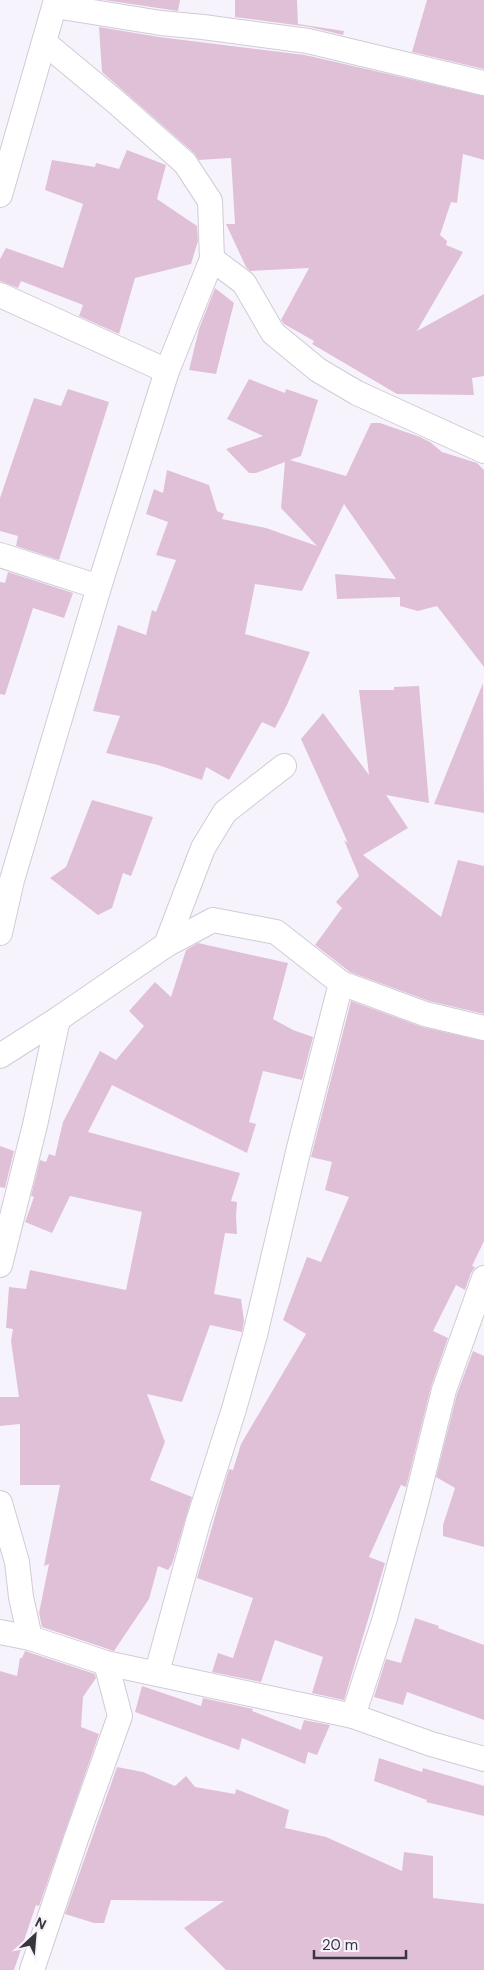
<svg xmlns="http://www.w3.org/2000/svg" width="484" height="1970" font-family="'DM Sans',sans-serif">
	<rect width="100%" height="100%" fill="#f7f3fd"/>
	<g fill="#e0c0d7">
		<polygon points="104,0 180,0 178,11"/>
		<polygon points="235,0 297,0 298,24 344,31 343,35 310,27 235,17"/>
		<polygon points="427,0 484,0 484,69 412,52"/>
		<polygon points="99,27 159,37 305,55 484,96 484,160 463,154 457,203 451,202 440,235 447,241 446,245 463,252 417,331 484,294 484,376 472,378 474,395 397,394 312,344 314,341 284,324 281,320 309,268 250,271 246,267 226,224 235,224 231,158 199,160 194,153 102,72"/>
		<polygon points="127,150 166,165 157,199 197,226 198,241 191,264 135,278 119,334 79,316 83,305 21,281 18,288 0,281 0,259 6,248 63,268 83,204 45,190 52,160 95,167 96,163 119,169"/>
		<polygon points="215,288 234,303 216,374 189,370 199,329"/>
		<polygon points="249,379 285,393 286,389 318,400 301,456 290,460 346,476 371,423 380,423 420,437 430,442 442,452 477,463 484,470 484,667 437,606 418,611 400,606 400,597 337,599 335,574 396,579 344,504 302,591 255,584 245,634 310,652 287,705 275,728 262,722 229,780 206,767 202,780 158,765 106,753 120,716 93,711 118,625 146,635 152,610 156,612 176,560 156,555 168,522 146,514 154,489 163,493 167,470 209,485 217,511 224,514 222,519 266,528 317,546 281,508 285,462 256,473 249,473 226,449 263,436 227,419"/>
		<polygon points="68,389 109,402 59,560 16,546 18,536 0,531 0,498 34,398 61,406"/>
		<polygon points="8,572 73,593 64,618 33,608 5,695 0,694 0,582 5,583"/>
		<polygon points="483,683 484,813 434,804"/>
		<polygon points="419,686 429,803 386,795 408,828 363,855 441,917 458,860 484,866 484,1014 429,1001 350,972 315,945 342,908 336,902 359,876 344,840 348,843 301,739 323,713 369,775 359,690 394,690 394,687"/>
		<polygon points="92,800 153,817 131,876 123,873 112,908 98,915 50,878 66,867"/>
		<polygon points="198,943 288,963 273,1019 293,1030 313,1037 302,1080 263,1071 249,1122 256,1124 247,1153 112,1085 88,1132 240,1173 231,1201 237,1202 236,1216 237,1234 225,1233 214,1294 241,1299 244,1321 242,1332 210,1325 182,1402 147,1394 165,1442 150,1480 192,1497 172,1564 168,1570 158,1566 149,1599 114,1651 42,1627 39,1613 49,1564 44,1566 60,1485 20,1485 20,1424 0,1426 0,1397 19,1397 11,1341 13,1329 6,1328 9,1287 26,1289 30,1270 126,1290 142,1212 70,1196 52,1233 25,1222 34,1197 31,1196 40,1160 46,1162 49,1154 55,1156 63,1122 100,1051 116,1060 144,1026 129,1011 155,982 171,997 186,950"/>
		<polygon points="351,1001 422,1027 484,1041 484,1241 472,1266 475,1267 471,1273 465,1290 456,1285 433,1331 448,1338 431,1387 406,1487 401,1485 369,1557 385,1563 344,1700 312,1693 323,1657 275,1640 261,1682 212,1672 218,1653 233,1658 253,1598 197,1578 229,1469 233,1470 241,1444 306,1334 283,1320 307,1257 321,1262 349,1197 325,1190 332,1162 311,1157"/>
		<polygon points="0,1146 14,1151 5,1188 0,1187"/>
		<polygon points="473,1351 484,1356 484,1547 443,1536 443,1525 455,1488 436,1477 457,1394"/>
		<polygon points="415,1618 439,1626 438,1628 484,1645 484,1720 407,1692 403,1705 374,1697 386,1659 401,1663"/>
		<polygon points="25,1651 95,1674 96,1678 83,1697 81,1727 99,1734 39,1906 36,1905 14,1970 0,1970 0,1671 17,1676 20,1658 22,1658"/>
		<polygon points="142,1686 201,1706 203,1698 253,1709 252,1711 301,1730 304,1720 330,1725 317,1755 308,1752 305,1764 242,1738 239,1750 135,1712"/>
		<polygon points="379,1758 422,1772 423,1768 484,1786 484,1816 426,1802 427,1800 374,1781"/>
		<polygon points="117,1767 143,1772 175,1786 186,1776 195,1787 235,1794 236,1789 289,1810 285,1828 326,1837 402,1871 404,1852 433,1856 433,1898 484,1904 484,1970 226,1970 184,1928 224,1901 111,1900 104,1923 94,1923 65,1914"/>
	</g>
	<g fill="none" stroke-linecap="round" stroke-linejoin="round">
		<g stroke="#d0cbd5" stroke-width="26">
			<g id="minor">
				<polyline points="55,6 161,23 203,27 308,41 484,83"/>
				<polyline points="0,195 56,0"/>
				<polyline points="212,259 244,283 273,333 318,370 357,393 484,451"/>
				<polyline points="0,295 167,371"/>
				<polyline points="0,555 99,587"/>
				<polyline points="0,933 12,880 99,587 167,371 212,259 210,201 185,163 116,102 45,43"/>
				<polyline points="166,945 203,848 225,812 284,766"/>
				<polyline points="0,1056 58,1019 166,945 213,920 276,932 341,983 425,1014 484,1028"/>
				<polyline points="0,1265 35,1125 58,1019"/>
				<polyline points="0,1503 17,1562 21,1597 30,1638"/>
				<polyline points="0,1632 30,1638 106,1663 353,1716 431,1744 484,1759"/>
				<polyline points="157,1672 198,1522 234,1409 255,1335 299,1148 341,983"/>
				<polyline points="353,1716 385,1618 416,1503 444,1390 484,1278"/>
				<polyline points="32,1970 76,1839 120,1716 106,1663"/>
			</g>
		</g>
		<use href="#minor" stroke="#fff" stroke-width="24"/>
	</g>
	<g transform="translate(35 1935) rotate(26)" stroke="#f7f3fd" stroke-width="4" paint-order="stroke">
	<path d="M0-4L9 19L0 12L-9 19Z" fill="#38363a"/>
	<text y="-8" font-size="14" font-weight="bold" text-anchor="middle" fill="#38363a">N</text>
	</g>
	<path d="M314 1950v8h92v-8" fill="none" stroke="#38363a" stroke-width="2.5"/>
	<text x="322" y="1950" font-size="15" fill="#38363a" stroke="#f7f3fd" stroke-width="4" paint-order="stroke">20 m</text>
</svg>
